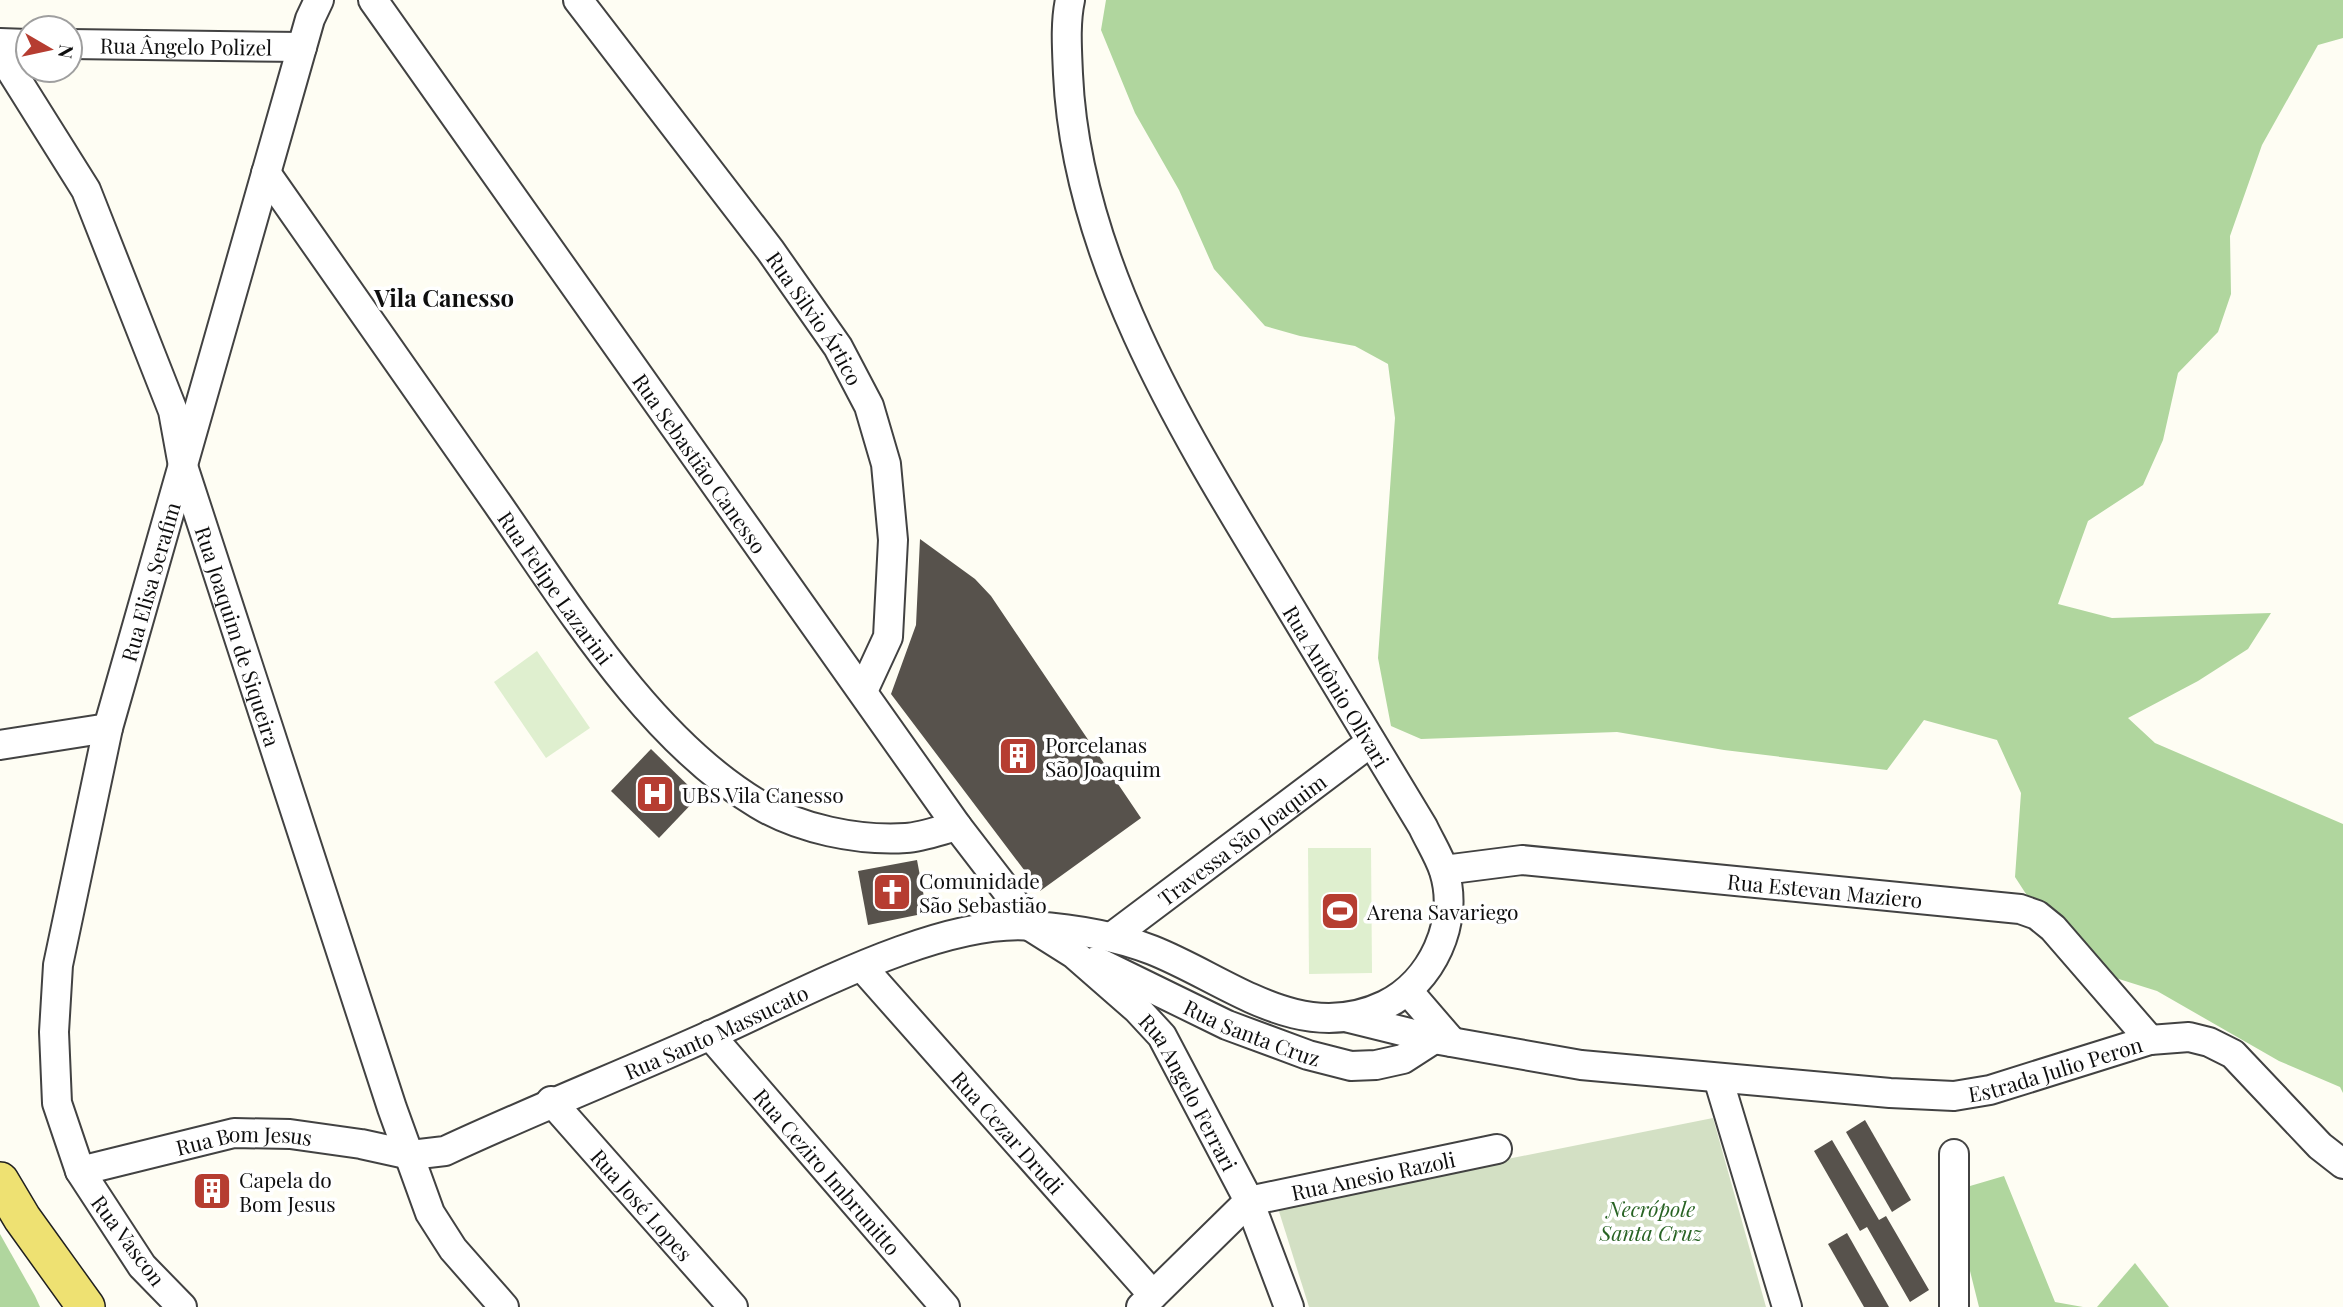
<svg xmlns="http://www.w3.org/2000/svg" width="2343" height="1307" font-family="'Playfair Display',serif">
	<rect width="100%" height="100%" fill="#fefdf3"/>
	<g fill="#b0d69e">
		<polygon points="1106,0 2343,0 2343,38 2318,45 2262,145 2230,236 2231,294 2218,332 2178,373 2163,440 2143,485 2088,521 2058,604 2112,618 2271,613 2248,649 2198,681 2128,718 2155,743 2343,824 2343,1093 2340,1087 2279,1061 2157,991 2103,974 2060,946 2015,877 2021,793 1997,740 1924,720 1887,770 1724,750 1617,732 1421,739 1391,726 1378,658 1395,418 1388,364 1355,346 1300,336 1265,326 1214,269 1179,190 1135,113 1101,30"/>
		<polygon points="2004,1176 2055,1302 2083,1307 1979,1307 1969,1267 1970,1186"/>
		<polygon points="0,1234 35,1296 40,1307 0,1307"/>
		<polygon points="2135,1263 2169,1307 2097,1307"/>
	</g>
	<polygon fill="#d3e0c4" points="1713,1118 1766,1307 1309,1307 1277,1205"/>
	<g fill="#dfefcf">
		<polygon points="537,651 590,728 546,758 494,682"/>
		<polygon points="1308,848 1371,848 1372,973 1309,974"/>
	</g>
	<g fill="#57524c">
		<polygon points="920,539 975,579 991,596 1141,818 1040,891 891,694 916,625"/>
		<polygon points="651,749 699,796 659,838 611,791"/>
		<polygon points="917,860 927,913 868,925 858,871"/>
		<polygon points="1865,1120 1911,1200 1892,1212 1846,1132"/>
		<polygon points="1832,1140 1879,1220 1886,1216 1929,1290 1910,1302 1867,1227 1860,1231 1814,1151"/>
		<polygon points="209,1175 227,1199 215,1208 197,1184"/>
		<polygon points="1847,1233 1889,1307 1864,1307 1828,1244"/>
	</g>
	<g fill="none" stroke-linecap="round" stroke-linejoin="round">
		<g stroke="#424242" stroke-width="32">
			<g id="minor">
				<path id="s1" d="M373 0 957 826 1007 891 1028 925 1074 954 1137 1009 1162 1036 1249 1201 1289 1307"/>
				<path id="s2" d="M578 0 770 250 838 347 869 406 886 464 893 540 888 637 863 691"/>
				<polyline points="0,43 28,44"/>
				<path id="s3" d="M70 44 302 47"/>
				<path id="s4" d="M0 53 86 190 173 411 183 466 392 1108 430 1213 453 1249 504 1307"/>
				<path id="s5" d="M266 173C343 283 420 393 497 503 568 605 649 739 758 804 799 829 858 841 906 838 922 837 941 830 957 826"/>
				<polyline points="0,745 108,728"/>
				<path id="s6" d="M1444 870 1522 860 2020 909 2037 915 2053 928 2150 1040"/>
				<path id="s7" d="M1113 936 1371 742"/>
				<path id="s8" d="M1096 961 1227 1025 1308 1055 1351 1066 1376 1065 1403 1059 1434 1039"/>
				<path id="s9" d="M863 968 1153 1295"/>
				<polyline points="1408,991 1452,1042"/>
				<path id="s10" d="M1349 1018 1434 1039 1581 1065 1890 1093 1954 1096 1990 1090 2150 1040 2189 1037 2209 1042 2233 1054 2320 1146 2343 1164"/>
				<path id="s11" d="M710 1035 945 1307"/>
				<polyline points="1718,1078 1787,1307"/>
				<path id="s12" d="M551 1101 733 1307"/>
				<path id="s13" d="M80 1171 234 1133 290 1134 361 1144 411 1155 445 1151C533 1110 624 1074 713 1034 798 996 941 917 1033 926 1075 929 1113 935 1152 950 1228 980 1300 1046 1385 1005 1432 982 1460 922 1444 871 1439 856 1430 842 1423 827 1372 743 1321 658 1270 574 1178 423 1076 254 1068 74 1067 50 1065 23 1070 0"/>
				<path id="s14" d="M182 1307 142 1266 80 1171 57 1103 54 1032 58 965 108 728 310 19 319 0"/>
				<path id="s15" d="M1141 1307 1249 1201 1497 1149"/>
				<polyline points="1954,1307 1954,1154"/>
			</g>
		</g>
		<g stroke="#202020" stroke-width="40">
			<polyline id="major" points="0,1181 22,1218 86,1307"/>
		</g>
		<use href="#minor" stroke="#fff" stroke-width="28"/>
		<use href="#major" stroke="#eee172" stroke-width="37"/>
	</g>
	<defs>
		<g id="building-square" transform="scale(2.0125)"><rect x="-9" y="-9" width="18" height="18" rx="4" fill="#b63d31" stroke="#fff"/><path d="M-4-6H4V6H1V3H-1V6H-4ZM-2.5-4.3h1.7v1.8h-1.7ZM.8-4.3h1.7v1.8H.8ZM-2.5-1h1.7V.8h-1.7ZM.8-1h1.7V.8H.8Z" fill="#fff"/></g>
		<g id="hospital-square" transform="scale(2.0125)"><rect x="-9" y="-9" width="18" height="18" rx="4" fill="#b63d31" stroke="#fff"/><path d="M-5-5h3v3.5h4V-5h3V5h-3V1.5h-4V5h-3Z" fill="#fff"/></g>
		<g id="church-square" transform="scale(2.0125)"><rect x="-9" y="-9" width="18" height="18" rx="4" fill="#b63d31" stroke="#fff"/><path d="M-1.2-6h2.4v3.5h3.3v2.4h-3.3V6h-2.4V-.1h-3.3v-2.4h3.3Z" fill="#fff"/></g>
		<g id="stadium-square" transform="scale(2.0125)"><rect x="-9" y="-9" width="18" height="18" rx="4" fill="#b63d31" stroke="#fff"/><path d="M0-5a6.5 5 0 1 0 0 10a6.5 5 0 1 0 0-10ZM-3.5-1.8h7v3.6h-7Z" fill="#fff"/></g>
	</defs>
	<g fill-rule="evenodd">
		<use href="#building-square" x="1018" y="756"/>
		<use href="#hospital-square" x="655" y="794"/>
		<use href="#church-square" x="892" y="892"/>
		<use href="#stadium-square" x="1340" y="911"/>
		<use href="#building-square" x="212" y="1191"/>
	</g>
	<g text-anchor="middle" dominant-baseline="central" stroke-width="7" stroke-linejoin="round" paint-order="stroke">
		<g font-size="21" fill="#0f0f0f" stroke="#fff">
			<text stroke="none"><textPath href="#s3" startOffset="116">Rua Ângelo Polizel</textPath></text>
			<text stroke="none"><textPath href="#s2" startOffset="397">Rua Silvio Ártico</textPath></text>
			<text stroke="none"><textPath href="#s1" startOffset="567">Rua Sebastião Canesso</textPath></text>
			<text stroke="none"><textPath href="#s14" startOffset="775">Rua Elisa Serafim</textPath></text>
			<text stroke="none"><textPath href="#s5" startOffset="506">Rua Felipe Lazarini</textPath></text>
			<text stroke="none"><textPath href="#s4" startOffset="634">Rua Joaquim de Siqueira</textPath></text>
			<text transform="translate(1337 686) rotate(59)">Rua Antônio Olivari</text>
			<text stroke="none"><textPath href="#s7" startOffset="161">Travessa São Joaquim</textPath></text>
			<text stroke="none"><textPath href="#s6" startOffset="383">Rua Estevan Maziero</textPath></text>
			<text stroke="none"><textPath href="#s8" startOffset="172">Rua Santa Cruz</textPath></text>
			<text stroke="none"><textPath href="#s13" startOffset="668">Rua Santo Massucato</textPath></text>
			<text stroke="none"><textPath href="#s10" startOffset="716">Estrada Julio Peron</textPath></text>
			<text stroke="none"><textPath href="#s1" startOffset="1370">Rua Angelo Ferrari</textPath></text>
			<text stroke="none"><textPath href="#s9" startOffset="219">Rua Cezar Drudi</textPath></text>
			<text stroke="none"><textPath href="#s13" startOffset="168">Rua Bom Jesus</textPath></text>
			<text stroke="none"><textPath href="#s11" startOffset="180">Rua Ceziro Imbrunitto</textPath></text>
			<text stroke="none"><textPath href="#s15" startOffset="278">Rua Anesio Razoli</textPath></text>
			<text stroke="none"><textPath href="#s12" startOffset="138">Rua José Lopes</textPath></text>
			<text transform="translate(129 1240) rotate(53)">Rua Vascon</text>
		</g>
		<g font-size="21" fill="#0f0f0f" stroke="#fff" text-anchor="start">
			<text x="1045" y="744">Porcelanas<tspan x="1045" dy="24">São Joaquim</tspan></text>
			<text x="682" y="794">UBS Vila Canesso</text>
			<text x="919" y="880">Comunidade<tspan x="919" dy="24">São Sebastião</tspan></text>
			<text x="1367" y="911">Arena Savariego</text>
			<text x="239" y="1179">Capela do<tspan x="239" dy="24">Bom Jesus</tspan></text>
		</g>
		<g font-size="21" font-style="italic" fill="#286324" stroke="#fff">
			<text x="1651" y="1208">Necrópole<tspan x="1651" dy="24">Santa Cruz</tspan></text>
		</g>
		<g font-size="24" font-weight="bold" fill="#0f0f0f" stroke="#fff">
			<text x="444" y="297">Vila Canesso</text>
		</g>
	</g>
	<g transform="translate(49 49) rotate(99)"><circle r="33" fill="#ffffff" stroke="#9f9f9f" stroke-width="2"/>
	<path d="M0-5L12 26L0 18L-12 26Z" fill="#b63d31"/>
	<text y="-10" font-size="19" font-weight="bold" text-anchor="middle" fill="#0f0f0f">N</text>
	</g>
</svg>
